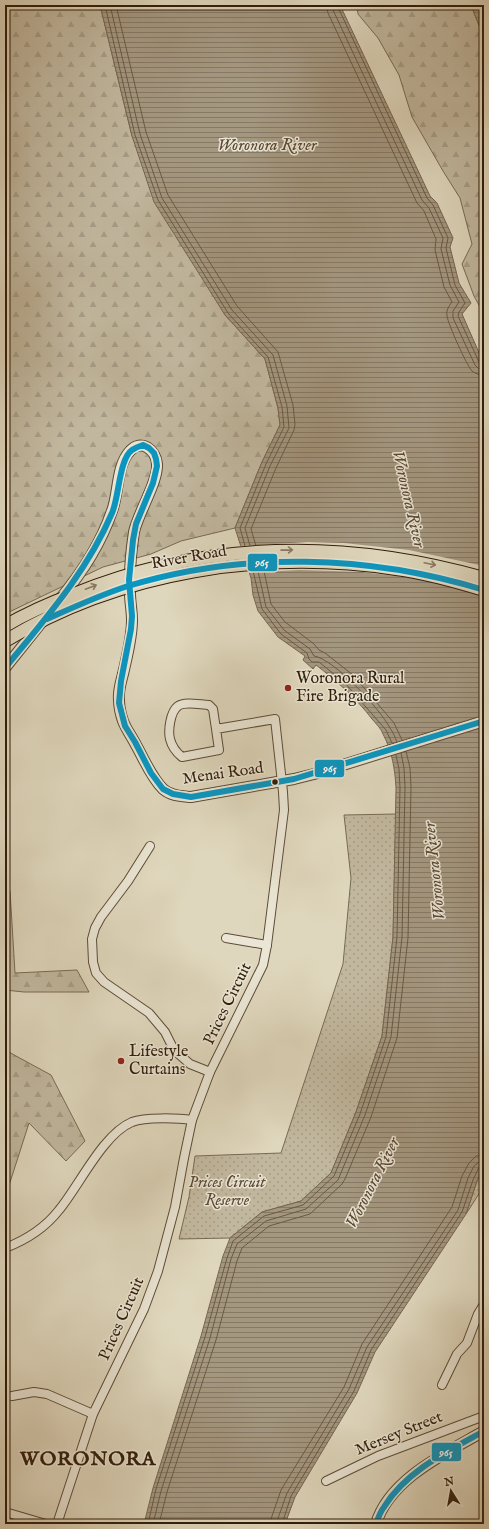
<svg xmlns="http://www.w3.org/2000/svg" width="489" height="1529" font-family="'IM FELL English',serif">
	<defs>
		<pattern id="forest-firs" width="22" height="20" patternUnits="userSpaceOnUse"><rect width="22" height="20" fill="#c1b79e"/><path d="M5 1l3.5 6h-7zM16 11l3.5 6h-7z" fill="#a69d87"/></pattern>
		<pattern id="park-dots" width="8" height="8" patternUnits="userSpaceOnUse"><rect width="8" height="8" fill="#c1b79e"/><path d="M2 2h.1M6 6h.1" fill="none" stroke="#a69d87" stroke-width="1.8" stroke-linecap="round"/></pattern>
		<pattern id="water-rules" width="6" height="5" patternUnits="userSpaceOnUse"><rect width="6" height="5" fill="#a49780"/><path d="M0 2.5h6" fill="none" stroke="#867a67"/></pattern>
	</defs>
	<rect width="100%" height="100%" fill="#dfd7bd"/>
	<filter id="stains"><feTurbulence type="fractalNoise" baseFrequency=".005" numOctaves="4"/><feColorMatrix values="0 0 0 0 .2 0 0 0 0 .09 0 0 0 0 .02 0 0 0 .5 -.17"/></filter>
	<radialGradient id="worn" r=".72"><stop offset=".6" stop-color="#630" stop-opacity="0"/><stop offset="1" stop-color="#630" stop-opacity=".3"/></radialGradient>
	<g fill="url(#forest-firs)" stroke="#786a54">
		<polygon points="5,5 100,5 132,136 225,315 265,359 278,408 280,425 262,462 235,528 181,541 151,554 103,567 5,614"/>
		<polygon points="357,5 471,5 484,38 484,314 474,296 462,264 472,244 460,198 443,171 412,117 399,75 378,38 358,14"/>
		<polygon points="5,890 10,891 15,973 77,970 89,992 24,992 5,990"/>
		<polygon points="5,1050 51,1075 85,1141 66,1161 29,1123 5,1198"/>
	</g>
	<g fill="url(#park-dots)" stroke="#786a54">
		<polygon points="396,814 393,937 382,1036 356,1112 331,1173 301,1201 262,1212 230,1238 179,1239 189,1197 195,1156 281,1153 343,964 351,878 344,815"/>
		<polygon points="484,1166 484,1186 466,1214 477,1181"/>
	</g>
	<g fill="url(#water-rules)" stroke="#766650">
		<path d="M100 5H340L430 196 437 203 453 238 450 247 459 283 471 303 462 314 484 364V1166L477 1181 466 1214 375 1352 357 1393 295 1497 285 1524H144L153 1488 201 1336 223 1256 230 1238 262 1212 301 1201 331 1173 356 1112 382 1036 393 937 396 788C395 769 392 751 383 734 381 728 376 724 372 719 356 698 337 681 316 665L313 669 303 660 305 656 278 637 258 611 253 595 251 578 235 528 262 462 280 425 278 408 265 359 225 315 154 202 132 136Z"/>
		<polygon points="471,5 484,5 484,38"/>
	</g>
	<polygon fill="#dfd7bd" points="308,542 344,543 409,550 484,566 484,596 420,579 362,572 299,570 247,573 239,546"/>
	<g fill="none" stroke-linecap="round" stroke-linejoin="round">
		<g stroke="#6a5a44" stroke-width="1">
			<polyline points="105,5 135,135 158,200 228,313 268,357 282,407 284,427 266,464 240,528 245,546"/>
			<polyline points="110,5 140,134 162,198 232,310 273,355 287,406 289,428 270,466 245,528 250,546"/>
			<polyline points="116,5 146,132 168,195 237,306 278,352 293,405 295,424 294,430 276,468 251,529 256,546"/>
			<path d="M326 5 328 13 417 203 424 211 436 239 435 250 444 287 452 302C449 306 446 310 447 316 448 324 467 366 472 371 476 374 480 375 484 375"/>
			<polyline points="332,5 333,10 422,200 429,208 443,238 441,249 450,285 459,302 453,311 453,318 475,365 479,369 484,369"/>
			<polyline points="337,5 427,198 433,205 448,238 446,248 455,285 465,303 459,312 458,316 479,362 484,364"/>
			<polyline points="253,571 262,609 281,634 307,653 309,659 312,662 319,662 345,683 386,730 392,743"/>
			<path d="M258 571 266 607 284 630 310 649 314 656C334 659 380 709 390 728 393 732 395 737 397 742"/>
			<polyline points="264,571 271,604 285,622 314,644 319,650 325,653 353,675 394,723 402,740"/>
			<polyline points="148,1524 156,1489 205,1337 227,1258 233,1241 264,1216 303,1205 334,1176 360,1114 386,1037 397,937 400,788 399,769 396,755"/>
			<polyline points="153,1524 161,1491 210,1338 231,1259 237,1244 266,1221 306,1209 338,1180 365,1115 391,1037 402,937 405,787 404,768 401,753"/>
			<polyline points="159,1524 167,1492 216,1340 237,1261 242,1248 269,1226 310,1214 342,1184 345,1179 371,1117 397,1038 408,938 411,787 410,768 406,751"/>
			<polyline points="270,1524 272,1516 281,1490 344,1387 362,1344 452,1207 462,1176 469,1163 476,1156 484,1155"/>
			<polyline points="276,1524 287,1493 349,1389 367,1347 458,1210 468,1178 474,1166 479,1162 484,1161"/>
			<polyline points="282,1524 291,1496 354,1391 371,1350 462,1212 473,1180 479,1167 484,1166"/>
		</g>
		<g stroke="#5c4b36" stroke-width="10">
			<g id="minor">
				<polyline points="150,846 128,881 101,917 95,928 92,939 93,962 96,973 104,982 149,1013 165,1032 174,1050 190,1064 210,1072"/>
				<polyline points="226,938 267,945"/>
				<path d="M5 1248C26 1240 45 1228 59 1210 79 1186 103 1134 132 1122 145 1117 178 1118 192 1120"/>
				<polyline points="442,1385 457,1354 467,1343 478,1314 484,1304"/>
				<polyline points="12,1396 34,1392 47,1394 93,1414"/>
				<polyline points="326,1481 378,1456 484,1416"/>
				<polyline points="5,1512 46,1524"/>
				<path d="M57 1524 93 1414 144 1309 158 1271 175 1207 184 1158 192 1120 210 1072 263 965 267 945 284 810 283 792 275 719 216 729 219 750 182 757C177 753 172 747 170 739 168 731 170 712 178 706 185 701 201 705 209 705L213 709 216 729"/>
			</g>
		</g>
		<g stroke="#5c4b36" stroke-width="12">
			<g id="tertiary">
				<path d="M60 599C81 574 101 543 112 511 119 493 116 466 130 451 141 438 156 450 157 464 158 482 138 513 134 532 131 552 129 573 130 593 130 602 132 611 132 620 132 638 127 656 123 674 121 682 118 691 119 700 119 707 121 715 123 721 126 729 132 737 136 745 144 759 151 777 163 789 171 796 181 796 191 797L294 779 314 774 484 721"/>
				<polyline points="5,668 41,623"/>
				<path d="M376 1524C389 1479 446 1453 484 1431"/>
			</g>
		</g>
		<use href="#minor" stroke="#eae5d4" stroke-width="8"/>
		<use href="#tertiary" stroke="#eae5d4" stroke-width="10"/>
		<g stroke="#301c09" stroke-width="14" stroke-linecap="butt">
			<g id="primary-bridge">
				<path d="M5 626C27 613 50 603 74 594 207 540 346 539 484 578"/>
				<path d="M5 641C120 571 264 549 396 569 426 573 455 581 484 590"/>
			</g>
		</g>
		<use href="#primary-bridge" stroke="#dfd7bd" stroke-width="12"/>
		<g stroke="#eae5d4" stroke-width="9">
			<g id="bus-1">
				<path d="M47 619C74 607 100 595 128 586 243 551 370 555 484 590"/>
				<path d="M5 668C45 619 87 572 112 513 119 498 119 459 132 450 135 448 140 446 143 445L149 448 154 453 156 459 157 466 153 483 136 524 133 540 129 580 132 616 131 629 121 681 119 703 125 726 135 742 151 773 163 789 173 794 191 797 294 779 484 721"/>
				<path d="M376 1524C378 1518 380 1512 384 1507 406 1471 448 1451 484 1431"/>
			</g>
		</g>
		<use href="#bus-1" stroke="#0a96c1" stroke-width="6"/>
	</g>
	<defs><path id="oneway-shaft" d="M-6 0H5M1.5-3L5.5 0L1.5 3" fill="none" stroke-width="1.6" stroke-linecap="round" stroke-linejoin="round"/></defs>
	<g stroke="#887a63">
		<use href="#oneway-shaft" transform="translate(287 550) rotate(-1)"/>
		<use href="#oneway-shaft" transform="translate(430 564) rotate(12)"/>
		<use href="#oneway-shaft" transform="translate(91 587) rotate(-21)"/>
	</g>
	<g fill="#8f2418" stroke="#eae5d4" stroke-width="1.5">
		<circle cx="288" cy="688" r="4"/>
		<circle cx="121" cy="1061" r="4"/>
	</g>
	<circle fill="#301c09" stroke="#eae5d4" stroke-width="1.5" cx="275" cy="782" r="3.5"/>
	<g text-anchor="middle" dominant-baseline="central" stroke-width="3" stroke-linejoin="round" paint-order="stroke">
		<g font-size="16" fill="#301c09" stroke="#eae5d4">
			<text transform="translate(189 558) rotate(-10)">River Road</text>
			<text transform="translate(223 774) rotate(-8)">Menai Road</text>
			<text transform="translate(228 1004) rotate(-64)">Prices Circuit</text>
			<text transform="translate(122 1319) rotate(-66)">Prices Circuit</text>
			<text transform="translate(399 1434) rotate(-22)">Mersey Street</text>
		</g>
		<g font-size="16" fill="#301c09" stroke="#eae5d4" text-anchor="start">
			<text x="296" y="679">Woronora Rural<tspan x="296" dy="18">Fire Brigade</tspan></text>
			<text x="129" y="1052">Lifestyle<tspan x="129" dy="18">Curtains</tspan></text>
		</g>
		<g font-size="16" font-style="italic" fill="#5c4a36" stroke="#eae5d4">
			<text x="227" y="1183">Prices Circuit<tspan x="227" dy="18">Reserve</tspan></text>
		</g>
		<g font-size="17" font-style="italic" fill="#594733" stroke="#eae5d4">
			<text x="267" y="145">Woronora River</text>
			<text transform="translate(408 499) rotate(77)">Woronora River</text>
			<text transform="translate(435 871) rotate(-96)">Woronora River</text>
			<text transform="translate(373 1183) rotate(-63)">Woronora River</text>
		</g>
		<g font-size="20" font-weight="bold" letter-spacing="1" fill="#301c09" stroke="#eae5d4">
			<text x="88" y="1459">WORONORA</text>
		</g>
	</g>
	<g stroke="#eae5d4" stroke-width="1.5">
		<rect x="247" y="553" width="31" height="19" rx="4" fill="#0a96c1"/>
		<rect x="314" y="759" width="31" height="19" rx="4" fill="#0a96c1"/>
		<rect x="431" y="1442" width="31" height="20" rx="4" fill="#0a96c1"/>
	</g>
	<g font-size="11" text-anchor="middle" font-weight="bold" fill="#fff">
		<text x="262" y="566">965</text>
		<text x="330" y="772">965</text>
		<text x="446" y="1456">965</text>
	</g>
	<rect width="489" height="1529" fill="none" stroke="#dfd7bd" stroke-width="20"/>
	<rect x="6" y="6" width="477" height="1517" fill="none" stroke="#301c09" stroke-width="2"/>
	<rect x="10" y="10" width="469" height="1509" fill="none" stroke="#301c09"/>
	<g transform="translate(451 1491) rotate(349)" stroke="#eae5d4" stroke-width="3" paint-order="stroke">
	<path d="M0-3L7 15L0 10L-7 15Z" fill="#301c09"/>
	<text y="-6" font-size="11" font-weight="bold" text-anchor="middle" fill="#301c09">N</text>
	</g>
	<rect width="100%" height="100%" filter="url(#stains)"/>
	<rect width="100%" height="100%" fill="url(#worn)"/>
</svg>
